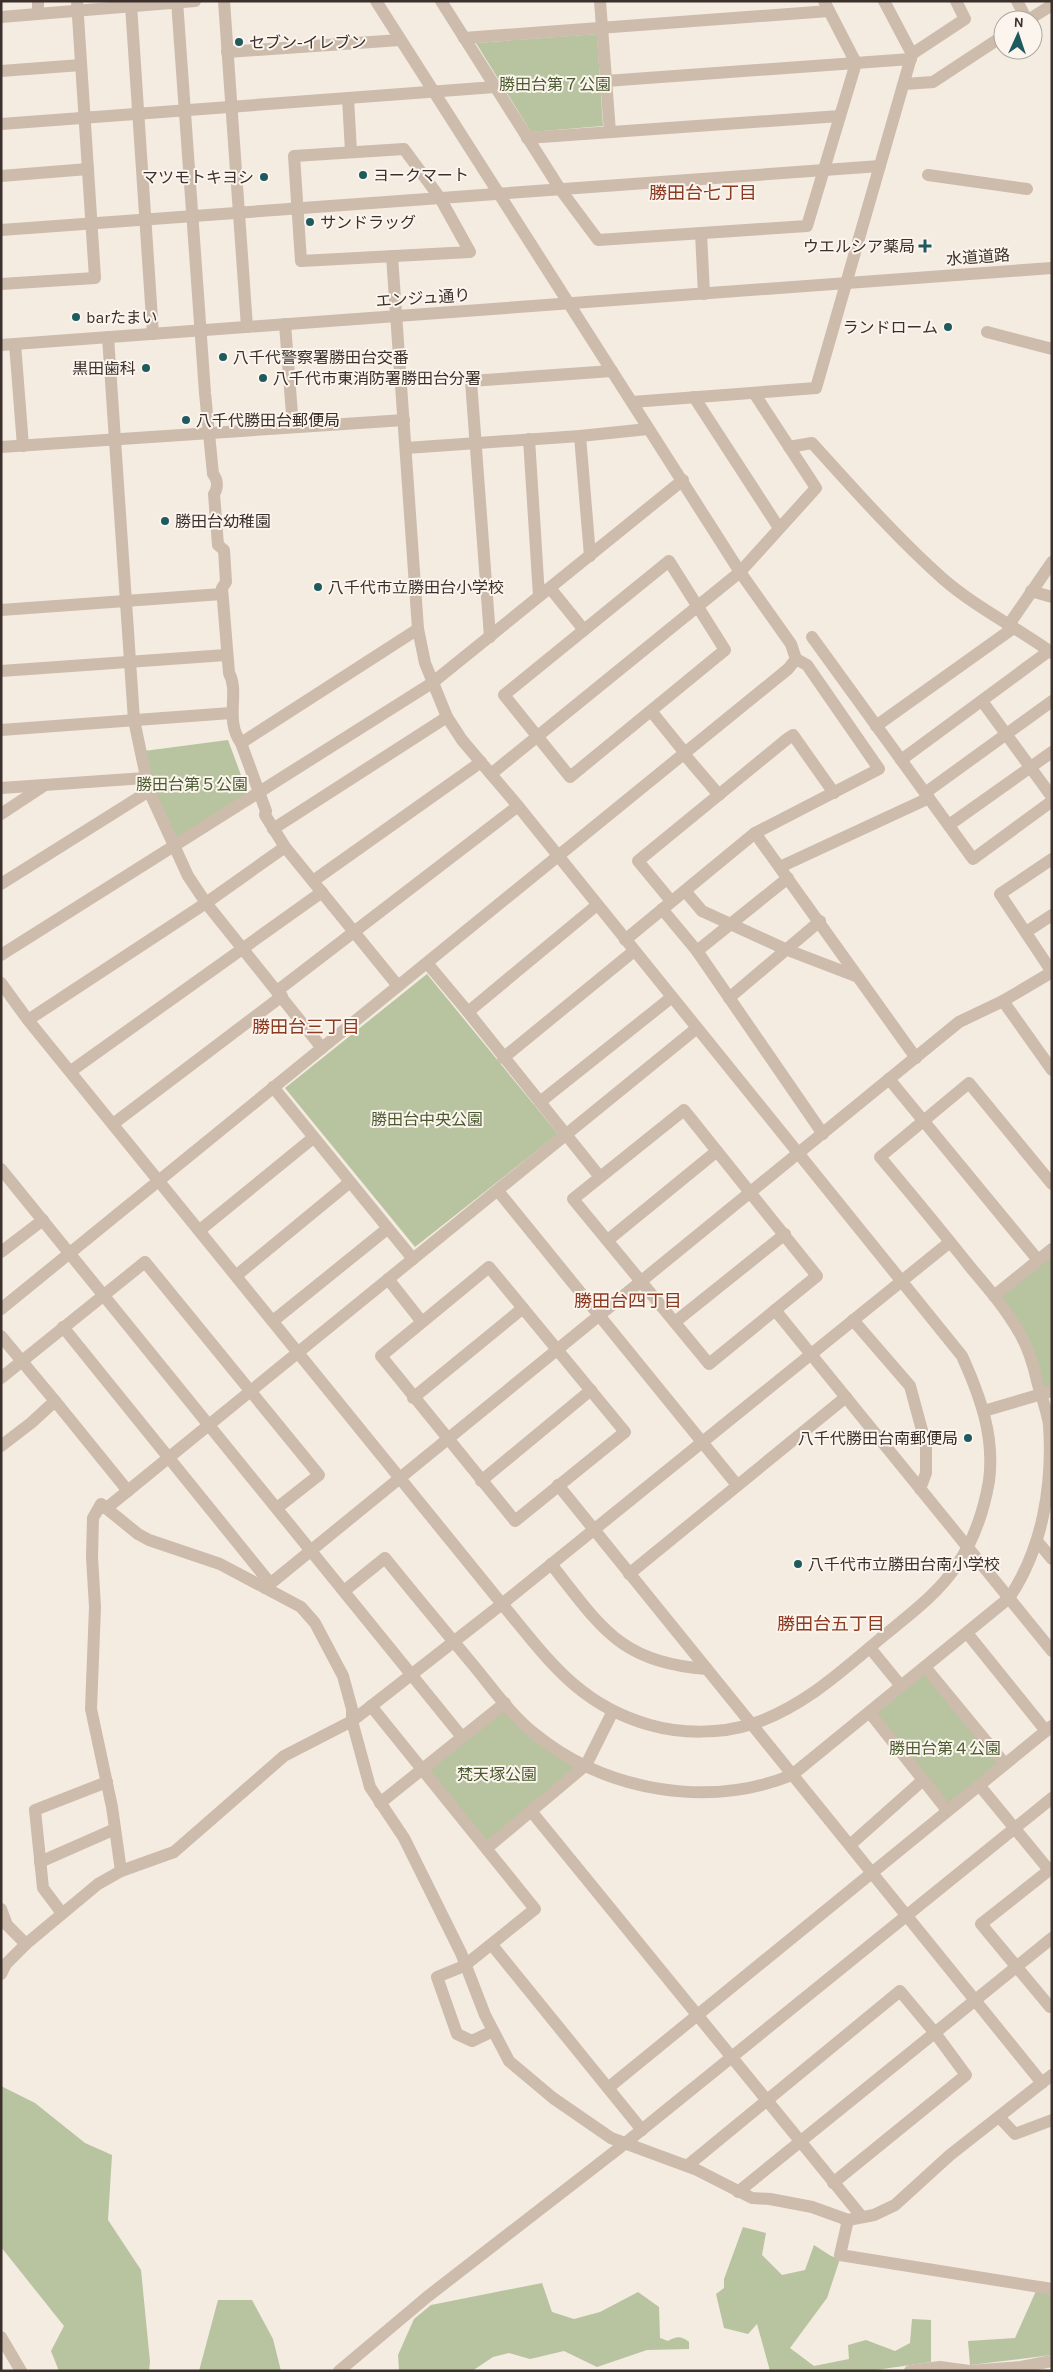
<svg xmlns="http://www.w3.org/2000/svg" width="1053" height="2372" font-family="Karla,'Noto Sans JP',sans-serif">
	<rect width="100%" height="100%" fill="#f4ebe1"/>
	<g fill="#b8c4a0">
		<polygon points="597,34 603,126 531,132 476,43"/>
		<polygon points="228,740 248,794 174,844 151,790 144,751"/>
		<polygon points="427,974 558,1134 415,1247 285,1088"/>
		<polygon points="1052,1254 1052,1387 1044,1389 997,1296"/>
		<polygon points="925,1667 1005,1764 947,1810 870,1713"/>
		<polygon points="505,1707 581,1766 487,1842 428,1769"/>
		<polygon points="1,2086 35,2103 85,2143 112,2155 108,2220 141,2270 150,2362 149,2371 59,2371 51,2351 64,2326 1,2247"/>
		<polygon points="743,2227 766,2233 762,2255 782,2275 805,2270 814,2245 831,2256 840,2259 827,2298 790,2348 814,2366 849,2359 848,2345 866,2340 895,2351 910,2343 912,2319 931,2320 931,2362 869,2371 770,2371 757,2324 748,2334 724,2328 716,2294 724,2288 724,2279"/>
		<path d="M542 2283 552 2312 574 2319 600 2312 638 2292 659 2307 660 2338 668 2341C677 2336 681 2336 689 2342V2349L647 2350 597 2367 564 2351 530 2359 509 2353 493 2357 472 2371H399L398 2355 414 2319 431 2305Z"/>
		<polygon points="1036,2291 1052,2293 1052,2355 970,2365 968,2341 1015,2338"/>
		<polygon points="218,2300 252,2300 273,2339 281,2371 199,2371"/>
	</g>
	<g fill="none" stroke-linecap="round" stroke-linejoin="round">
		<g stroke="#cdbbac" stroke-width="12">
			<polyline points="38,1 38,14"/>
			<path d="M177 1 205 393 213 474C218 480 218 488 214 494L218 545 224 550 226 582 222 588 229 673C240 693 224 719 241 743L266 811 265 815 285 847 398 986"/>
			<polyline points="224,1 247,327"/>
			<polyline points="441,1 560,189 598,240 807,226 856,63 824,1"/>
			<polyline points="600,1 610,132"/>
			<polyline points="1017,1 1027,20"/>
			<polyline points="131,5 153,334"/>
			<polyline points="1,17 195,1"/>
			<polyline points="1028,20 1052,5"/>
			<polyline points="464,38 829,11"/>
			<polyline points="227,52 400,40"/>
			<polyline points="912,54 965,19 956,1"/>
			<polyline points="1,71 81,65"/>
			<polyline points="606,81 911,59"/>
			<polyline points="905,84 933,82 1003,36"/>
			<polyline points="348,98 351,152"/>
			<polyline points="1,124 495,87"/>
			<polyline points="527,138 840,116"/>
			<polygon points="404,149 440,198 470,252 301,261 294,156"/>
			<polyline points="928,175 1027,189"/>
			<polyline points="1,176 88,169"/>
			<polyline points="1,230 880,166"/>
			<polyline points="701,233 704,294"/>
			<polyline points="1,284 95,278 77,1"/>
			<polyline points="285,324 293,427"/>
			<polyline points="987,332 1052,349"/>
			<polyline points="108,337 134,720 149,791 188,876 206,903 322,1048"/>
			<polyline points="15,344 23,446"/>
			<polyline points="1,345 1052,268"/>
			<polyline points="694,397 779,528"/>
			<polyline points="632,402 816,388 912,54 884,1"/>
			<polyline points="580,436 590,556"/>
			<polyline points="529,439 539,596"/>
			<polyline points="1,447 404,420"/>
			<path d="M789 447 812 443C854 489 895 536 942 578 975 607 1016 627 1052 653"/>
			<polyline points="406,448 580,436 648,429"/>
			<polygon points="669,561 725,650 570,777 504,695"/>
			<polyline points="550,588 584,630"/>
			<polyline points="1031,591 1052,597"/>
			<polyline points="1,610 222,594"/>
			<polyline points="1008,626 1052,562"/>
			<polyline points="490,637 471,381 612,371"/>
			<polyline points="812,637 973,859 1052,801"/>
			<polyline points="1,671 226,655"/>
			<polyline points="982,701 1052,797"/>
			<polyline points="651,711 685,753"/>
			<polyline points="876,726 1012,629"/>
			<polyline points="1,730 231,713"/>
			<polyline points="241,743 418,629"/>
			<polyline points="684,754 719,795"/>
			<polyline points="901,760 1049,651"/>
			<polyline points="491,774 740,572 816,488 754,393"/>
			<polyline points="1,788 145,778"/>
			<polyline points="925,793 1052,701"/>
			<polyline points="1,814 45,785"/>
			<polyline points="949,825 1052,752"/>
			<polyline points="273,829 447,717"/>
			<polyline points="755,833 916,1058"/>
			<polyline points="1052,859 1000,894 1052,972"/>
			<polyline points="780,867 929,798"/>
			<polyline points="313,881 481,762"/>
			<polyline points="1,884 149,791"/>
			<polyline points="685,891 702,911 785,949 858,977"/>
			<polyline points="671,901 638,861 787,739 793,735 834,793"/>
			<polyline points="662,909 697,951 823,1134"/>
			<polyline points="1026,932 1052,915"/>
			<polyline points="625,940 755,833 879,769 807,665 796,659"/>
			<polyline points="697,951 788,878"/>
			<polyline points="1,955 432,683 683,480"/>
			<polyline points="427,963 468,1012 600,1177"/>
			<path d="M1 983 28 1020 502 1604C547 1658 578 1705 650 1725 681 1734 721 1734 752 1724 802 1708 842 1671 881 1638 909 1615 938 1594 957 1565 974 1540 984 1510 989 1481 995 1436 980 1396 962 1356L518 806 462 740 447 717 425 663 418 629 392 256"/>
			<polyline points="277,991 518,806"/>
			<polyline points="729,998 820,921"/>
			<polyline points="1003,1001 1052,1070"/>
			<polyline points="468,1012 597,905"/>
			<polyline points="28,1020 206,903 285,847"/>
			<polyline points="503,1058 634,951"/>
			<polyline points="71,1071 322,892"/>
			<polyline points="889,1079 1038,1260"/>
			<polyline points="273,1087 413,1259"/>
			<polyline points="540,1102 672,997"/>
			<polygon points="684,1110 817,1276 709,1364 573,1199"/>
			<polyline points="113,1124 282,996"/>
			<polyline points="1,1169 462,1737"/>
			<polyline points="498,1191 737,1485"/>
			<polyline points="200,1230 313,1138"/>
			<polyline points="608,1240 717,1151"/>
			<polyline points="1,1252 43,1220"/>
			<polygon points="489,1267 625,1432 515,1521 381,1356"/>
			<polyline points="237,1275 350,1182"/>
			<polyline points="388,1279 422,1322"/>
			<polyline points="994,1296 1052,1249"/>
			<polyline points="1,1309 788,669 796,659 791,644 740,572 376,1"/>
			<polyline points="775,1310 1052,1651"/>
			<polyline points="853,1320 910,1386 926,1445 926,1473 920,1489"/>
			<polyline points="273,1321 387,1229"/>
			<polyline points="675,1322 785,1234"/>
			<polyline points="63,1327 270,1583"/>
			<polyline points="1,1336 55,1401"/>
			<polyline points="1,1378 145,1262 319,1475 277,1508"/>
			<polyline points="413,1398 523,1308"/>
			<polyline points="984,1411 1052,1391"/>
			<polyline points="1,1446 31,1423 55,1401 128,1491"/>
			<polyline points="481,1481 591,1390"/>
			<polyline points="558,1485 1042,2083"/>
			<polyline points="108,1507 697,1028"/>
			<polyline points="1037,1541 1052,1559"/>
			<path d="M551 1564C601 1627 620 1663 707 1669"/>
			<polyline points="629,1574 846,1397"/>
			<polyline points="265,1588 959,1022 1003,1001 1052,972"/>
			<path d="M344 1591 385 1558C414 1594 444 1630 474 1666 493 1689 511 1715 535 1734 605 1791 708 1809 792 1775L1009 1598C1043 1548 1053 1484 1049 1425 1047 1410 1041 1396 1037 1381 1033 1363 1028 1347 1019 1332 1006 1309 988 1288 971 1268 941 1230 911 1194 880 1157L969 1083 1052 1184"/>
			<polyline points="967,1633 1046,1731"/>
			<polyline points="870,1648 901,1686"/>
			<polyline points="925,1667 1005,1764"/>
			<polyline points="371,1706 535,1909 464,1966 437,1977 457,2034 472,2041 493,2031"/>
			<polyline points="870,1713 947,1810"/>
			<polyline points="979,1785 1049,1870"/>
			<polyline points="380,1803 505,1703"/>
			<polyline points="531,1811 862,2217"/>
			<polyline points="850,1845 923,1780"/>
			<polyline points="487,1848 586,1765 613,1711"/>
			<polyline points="40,1862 115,1829"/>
			<polyline points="1052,1868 981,1924 1050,2007 1052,2005"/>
			<polyline points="121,1871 112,1807 91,1709 95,1607 92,1557 93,1518 101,1504 138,1534 149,1540 220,1564 301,1607 315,1623 343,1676 352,1709 352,1721 370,1787 404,1838 461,1953 485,2015 509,2061 553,2098 611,2138 695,2169 752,2198 770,2199 812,2207 848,2220 874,2215 895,2205 950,2155 1052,2075"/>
			<polyline points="1,1909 7,1925 26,1944"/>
			<polyline points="61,1912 43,1888 35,1810 107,1782"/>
			<polyline points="492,1945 642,2130"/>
			<polyline points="1,1974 6,1964 26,1944 98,1884 121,1871 174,1852 284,1756 352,1721 502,1604 950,1242"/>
			<polyline points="608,2088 1052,1726"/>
			<polyline points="999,2117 1015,2134 1052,2120"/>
			<polyline points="687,2166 900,1991 935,2033 966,2075 833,2183"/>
			<polyline points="738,2192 1052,1938"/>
			<polyline points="848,2220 840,2255 1052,2289"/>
			<polyline points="1,2337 21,2371"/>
			<polyline points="339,2371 427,2297 618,2149 1052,1798"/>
			<polyline points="910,2371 940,2367 969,2371 1021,2367 1052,2361"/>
		</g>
	</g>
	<g fill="#1f5a5e" stroke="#fbf5ee" stroke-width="2">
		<circle cx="239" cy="42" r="5"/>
		<circle cx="363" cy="175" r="5"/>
		<circle cx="264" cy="177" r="5"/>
		<circle cx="310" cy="222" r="5"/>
		<path d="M922.5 238.5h5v5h5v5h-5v5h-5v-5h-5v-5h5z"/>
		<circle cx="76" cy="317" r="5"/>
		<circle cx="948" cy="327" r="5"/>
		<circle cx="223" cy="357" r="5"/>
		<circle cx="146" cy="368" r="5"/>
		<circle cx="263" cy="378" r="5"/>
		<circle cx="186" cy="420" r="5"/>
		<circle cx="165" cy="521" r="5"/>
		<circle cx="318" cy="587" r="5"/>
		<circle cx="968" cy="1438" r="5"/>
		<circle cx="798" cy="1564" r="5"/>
	</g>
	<g text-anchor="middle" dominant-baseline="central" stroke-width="4" stroke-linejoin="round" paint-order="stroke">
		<g font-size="16" fill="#3b302b" stroke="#fbf5ee" text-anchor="start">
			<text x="249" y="42">セブン-イレブン</text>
			<text x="373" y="175">ヨークマート</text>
			<text x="254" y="177" text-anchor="end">マツモトキヨシ</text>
			<text x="320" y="222">サンドラッグ</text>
			<text x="915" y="246" text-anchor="end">ウエルシア薬局</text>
			<text x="86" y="317">barたまい</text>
			<text x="938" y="327" text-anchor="end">ランドローム</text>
			<text x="233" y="357">八千代警察署勝田台交番</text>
			<text x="136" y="368" text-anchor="end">黒田歯科</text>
			<text x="273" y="378">八千代市東消防署勝田台分署</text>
			<text x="196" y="420">八千代勝田台郵便局</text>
			<text x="175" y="521">勝田台幼稚園</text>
			<text x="328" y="587">八千代市立勝田台小学校</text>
			<text x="958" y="1438" text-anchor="end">八千代勝田台南郵便局</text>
			<text x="808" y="1564">八千代市立勝田台南小学校</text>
		</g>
		<g font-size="16" fill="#4a5a2e" stroke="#fbf5ee">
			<text x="555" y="84">勝田台第７公園</text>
			<text x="192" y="784">勝田台第５公園</text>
			<text x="427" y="1119">勝田台中央公園</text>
			<text x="945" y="1748">勝田台第４公園</text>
			<text x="497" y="1774">梵天塚公園</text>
		</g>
		<g font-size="16" fill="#3b302b" stroke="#fbf5ee">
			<text transform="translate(978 257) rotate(-4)">水道道路</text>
			<text transform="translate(423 298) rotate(-4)">エンジュ通り</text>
		</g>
		<g font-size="18" fill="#8c3b22" stroke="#fbf5ee">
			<text x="703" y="193">勝田台七丁目</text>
			<text x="306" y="1027">勝田台三丁目</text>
			<text x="628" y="1301">勝田台四丁目</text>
			<text x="831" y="1624">勝田台五丁目</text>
		</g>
	</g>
	<rect width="1053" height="2372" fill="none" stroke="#3b302b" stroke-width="5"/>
	<g transform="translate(1018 35) rotate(3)"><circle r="24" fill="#fbf5ee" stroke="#aea6a0"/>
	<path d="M0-4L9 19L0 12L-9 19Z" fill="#1f5a5e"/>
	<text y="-8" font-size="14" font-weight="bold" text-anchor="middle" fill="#3b302b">N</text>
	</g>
</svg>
